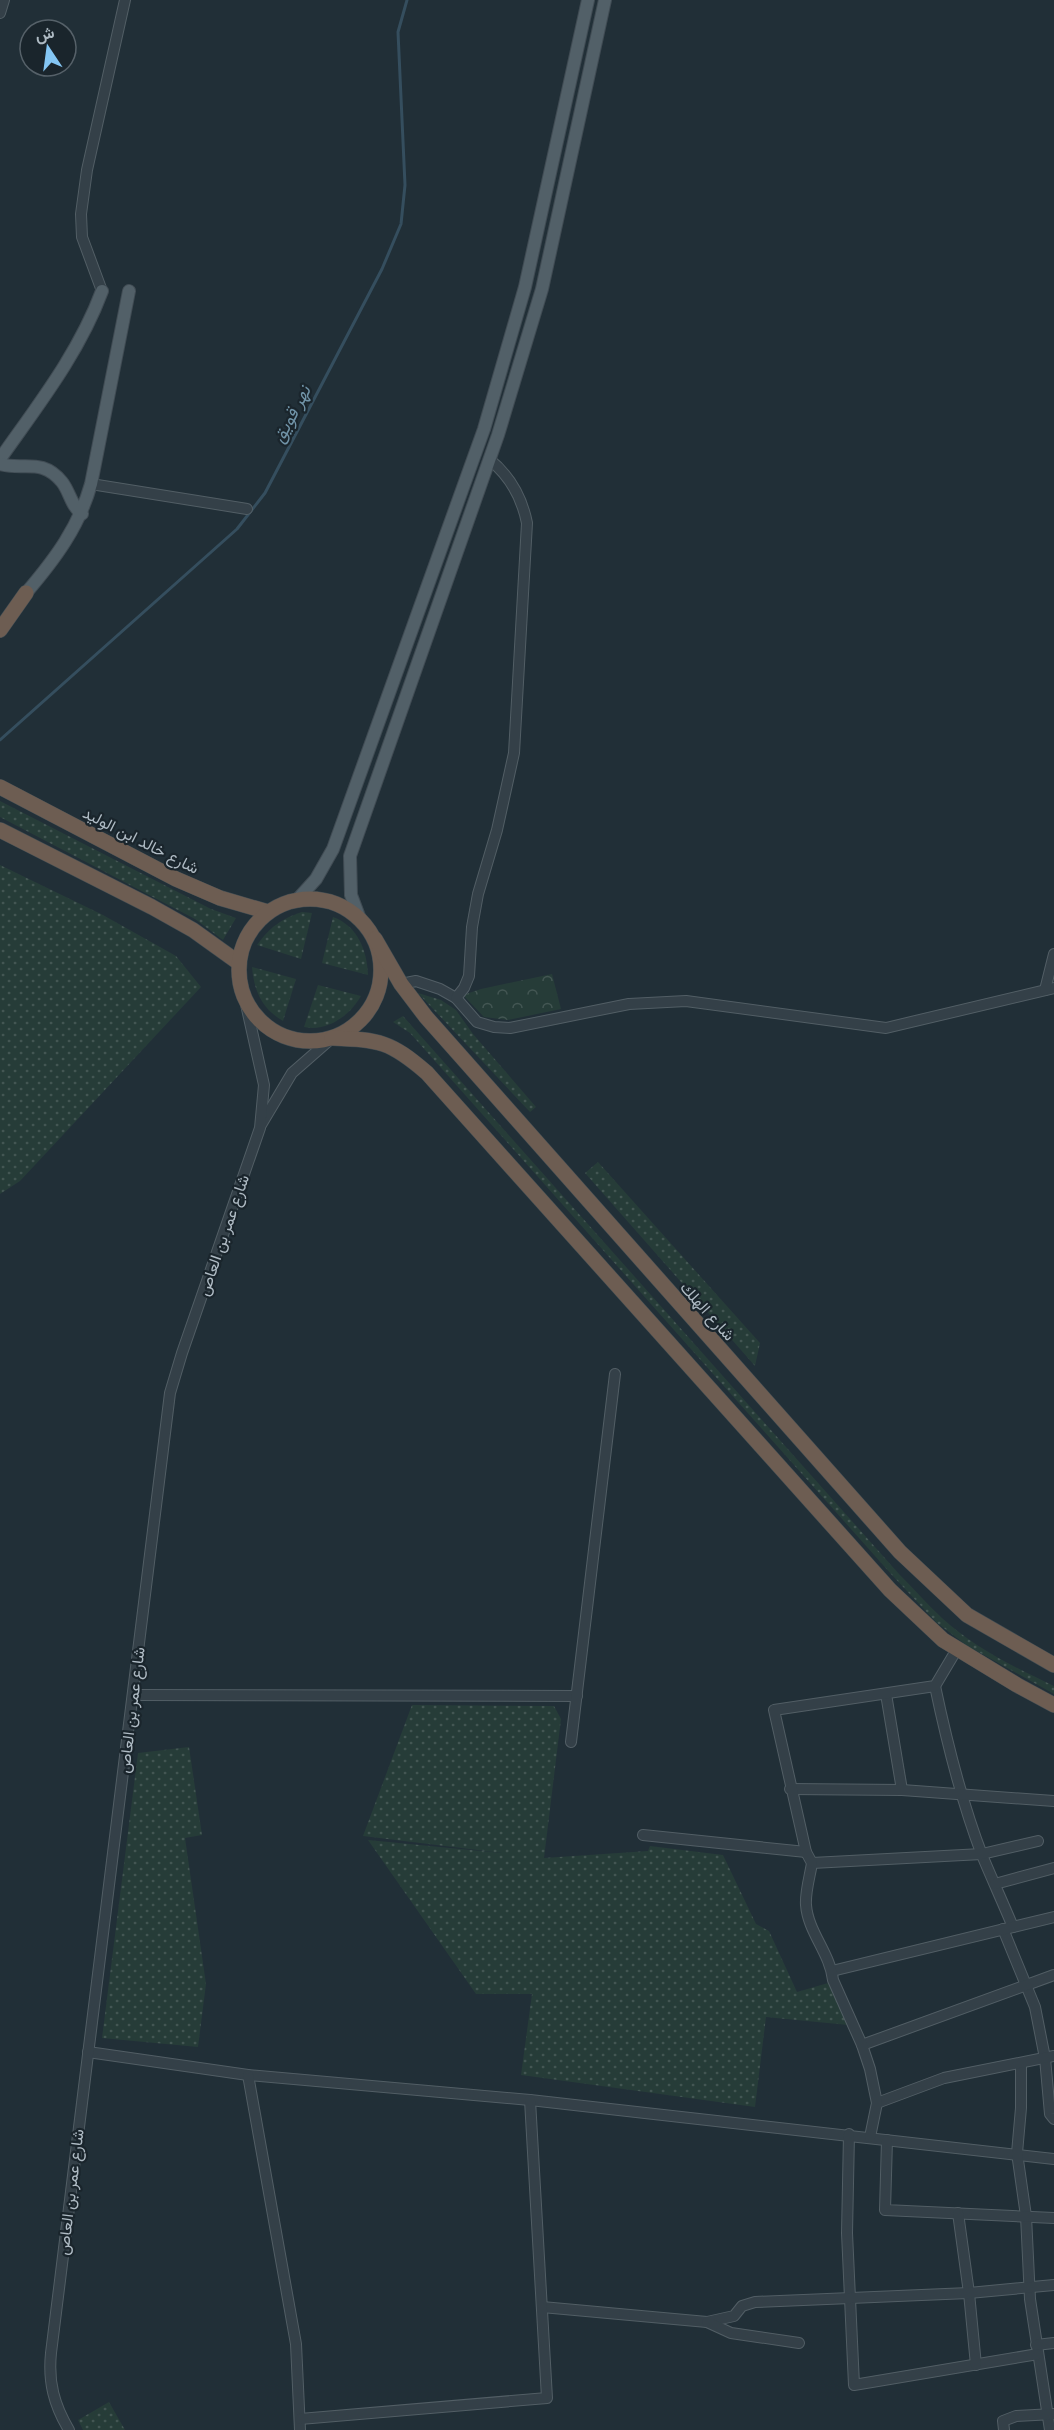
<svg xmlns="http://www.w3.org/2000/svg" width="1054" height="2430" font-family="Quicksand,Vazirmatn,sans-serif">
	<defs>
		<pattern id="grass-dots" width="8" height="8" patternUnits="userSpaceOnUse" patternTransform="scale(1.5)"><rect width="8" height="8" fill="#263c38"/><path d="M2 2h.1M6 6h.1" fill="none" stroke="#435653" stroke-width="1.8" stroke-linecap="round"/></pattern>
		<pattern id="forest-crowns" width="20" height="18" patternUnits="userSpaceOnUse" patternTransform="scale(1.5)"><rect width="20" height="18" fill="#263c38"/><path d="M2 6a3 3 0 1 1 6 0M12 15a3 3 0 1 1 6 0" fill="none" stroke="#435653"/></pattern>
	</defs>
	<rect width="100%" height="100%" fill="#212f37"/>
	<g fill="url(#grass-dots)">
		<polygon points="0,801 211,909 236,918 223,940 195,919 0,817"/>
		<polygon points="0,865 103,915 176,956 201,987 20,1181 0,1194"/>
		<path d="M302 912 312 913 301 959 257 945C270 927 281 919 302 912Z"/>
		<path d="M333 917C358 926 367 951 368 975L322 963Z"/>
		<path d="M252 967 296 979 283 1021C262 1009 254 991 252 967Z"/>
		<path d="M318 985 361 996C350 1015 328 1032 304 1027Z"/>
		<polygon points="418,993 441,1000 456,1010 473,1034 536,1107 530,1112"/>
		<path d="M403 1016 899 1574C913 1588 927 1604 942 1618 973 1647 1016 1668 1054 1686V1694L966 1645 936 1622 891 1574 410 1033 393 1022Z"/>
		<polygon points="598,1162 760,1343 755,1366 585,1173"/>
		<polygon points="412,1705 554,1706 561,1719 544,1858 648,1851 650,1846 723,1855 756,1924 769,1931 797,1992 828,1983 848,2025 766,2017 755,2107 521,2075 532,1994 476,1994 368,1840 502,1853 363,1836"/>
		<polygon points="189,1747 202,1835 185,1838 206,1984 198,2047 102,2038 138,1753"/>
		<polygon points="109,2402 125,2430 83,2430 78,2420"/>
	</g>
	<polygon fill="url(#forest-crowns)" points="552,974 561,1009 508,1020 484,1017 463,995 481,989"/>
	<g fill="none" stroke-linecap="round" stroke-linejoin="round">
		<polyline stroke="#354e5e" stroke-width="3" points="0,740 237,529 265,493 382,269 401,224 405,185 398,32 407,0"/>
		<g stroke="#525e65" stroke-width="12">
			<g id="minor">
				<polyline points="0,13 4,0"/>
				<polyline points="102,291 82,237 81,214 87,170 125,0"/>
				<polyline points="91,484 247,509"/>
				<polyline points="401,984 416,981 440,989 456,998 477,1022 494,1027 510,1028 629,1004 686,1001 886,1028 1054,988"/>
				<polyline points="1045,990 1054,954"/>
				<path d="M456 998 464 988 469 976 472 927 478 894 497 830 514 753 527 523C522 498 509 475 489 459"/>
				<polyline points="261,1125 292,1073 332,1038"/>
				<path d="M935 1686C947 1743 961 1800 982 1855 992 1879 1003 1903 1013 1927"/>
				<polyline points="886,1694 902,1790"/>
				<polyline points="133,1695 577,1696"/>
				<polyline points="571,1742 615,1374"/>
				<polyline points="790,1789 902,1790 1054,1801"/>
				<polyline points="643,1835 806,1852"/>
				<polyline points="812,1863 982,1854 1038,1841"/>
				<polyline points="995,1884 1054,1868"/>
				<polyline points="1003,1929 1035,2007 1045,2058 1050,2114 1054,2119"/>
				<polyline points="832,1971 1054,1917"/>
				<polyline points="862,2045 1054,1975"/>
				<polyline points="88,2052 248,2075 530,2100 1054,2159"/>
				<polyline points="1021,2063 1021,2108 1017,2153 1026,2216 1030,2299 1050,2430"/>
				<polyline points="248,2075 296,2344 300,2430"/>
				<polyline points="877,2103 944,2078 1054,2056"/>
				<polyline points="849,2134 847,2233 854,2385 1038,2354"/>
				<path d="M870 2137 877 2103 870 2069 862 2045 833 1980C830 1953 808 1932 806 1905 805 1892 810 1876 812 1863L806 1852 774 1710 935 1686 957 1649"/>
				<polyline points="887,2140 885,2210 1054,2218"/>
				<polyline points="958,2213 969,2293 976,2365"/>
				<polyline points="542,2307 707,2322 734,2316 742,2306 755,2302 969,2293 1054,2285"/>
				<polyline points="707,2322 731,2333 799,2343"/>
				<polyline points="1036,2345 1054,2343"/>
				<polyline points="300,2419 547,2398 530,2100"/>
				<path d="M69 2430C54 2405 48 2382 51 2353L170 1393 182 1353 260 1128 264 1085 245 1000"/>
				<polyline points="1004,2430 1003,2421 1016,2416 1054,2414"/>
			</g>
		</g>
		<g stroke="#414c54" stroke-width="14">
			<g id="major">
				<path d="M0 459C38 405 79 353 102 291"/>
				<path d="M0 464C23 471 42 457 62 482 70 492 71 506 82 514"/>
				<path d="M26 593C55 559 79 527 91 484L129 291"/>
				<polyline points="297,900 316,879 333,849 484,429 525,287 588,0"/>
				<polyline points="360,919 351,895 350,856 498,435 542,289 605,0"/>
			</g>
		</g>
		<g stroke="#3f4b52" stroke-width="16">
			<g id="highway">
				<polyline points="0,630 26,593"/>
				<polyline points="0,787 176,879 220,898 268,912"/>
				<polyline points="0,830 152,907 193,930 239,963"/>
				<circle cx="310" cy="970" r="71"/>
				<polyline points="375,939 401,984 426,1017 900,1552 967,1615 1054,1665"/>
				<path d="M332 1038C380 1040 390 1041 427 1073L890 1590 943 1640 1017 1685 1054 1705"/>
			</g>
		</g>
		<use href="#minor" stroke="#344048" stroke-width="10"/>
		<use href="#major" stroke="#526068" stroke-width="12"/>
		<use href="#highway" stroke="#6d5d52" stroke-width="15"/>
	</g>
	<g text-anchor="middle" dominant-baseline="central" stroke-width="4.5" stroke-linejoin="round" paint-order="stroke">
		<g font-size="16" fill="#afbbc4" stroke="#1a252c">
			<text transform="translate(141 840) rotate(27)">شارع خالد ابن الوليد</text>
			<text transform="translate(223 1235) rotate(-71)">شارع عمر بن العاص</text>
			<text transform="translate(708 1311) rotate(48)">شارع الهلك</text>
			<text transform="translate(131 1710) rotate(-83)">شارع عمر بن العاص</text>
			<text transform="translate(70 2192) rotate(-83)">شارع عمر بن العاص</text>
		</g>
		<g font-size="18" font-style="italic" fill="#7093a7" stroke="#1a252c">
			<text transform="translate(291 414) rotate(-62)">نهر قويق</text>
		</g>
	</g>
	<g transform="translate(48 48) rotate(347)"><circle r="28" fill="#1a252c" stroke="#566169" stroke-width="1.5"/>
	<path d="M0-4.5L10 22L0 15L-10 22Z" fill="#84c6f4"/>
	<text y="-9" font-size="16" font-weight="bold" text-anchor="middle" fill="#afbbc4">ش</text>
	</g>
</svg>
